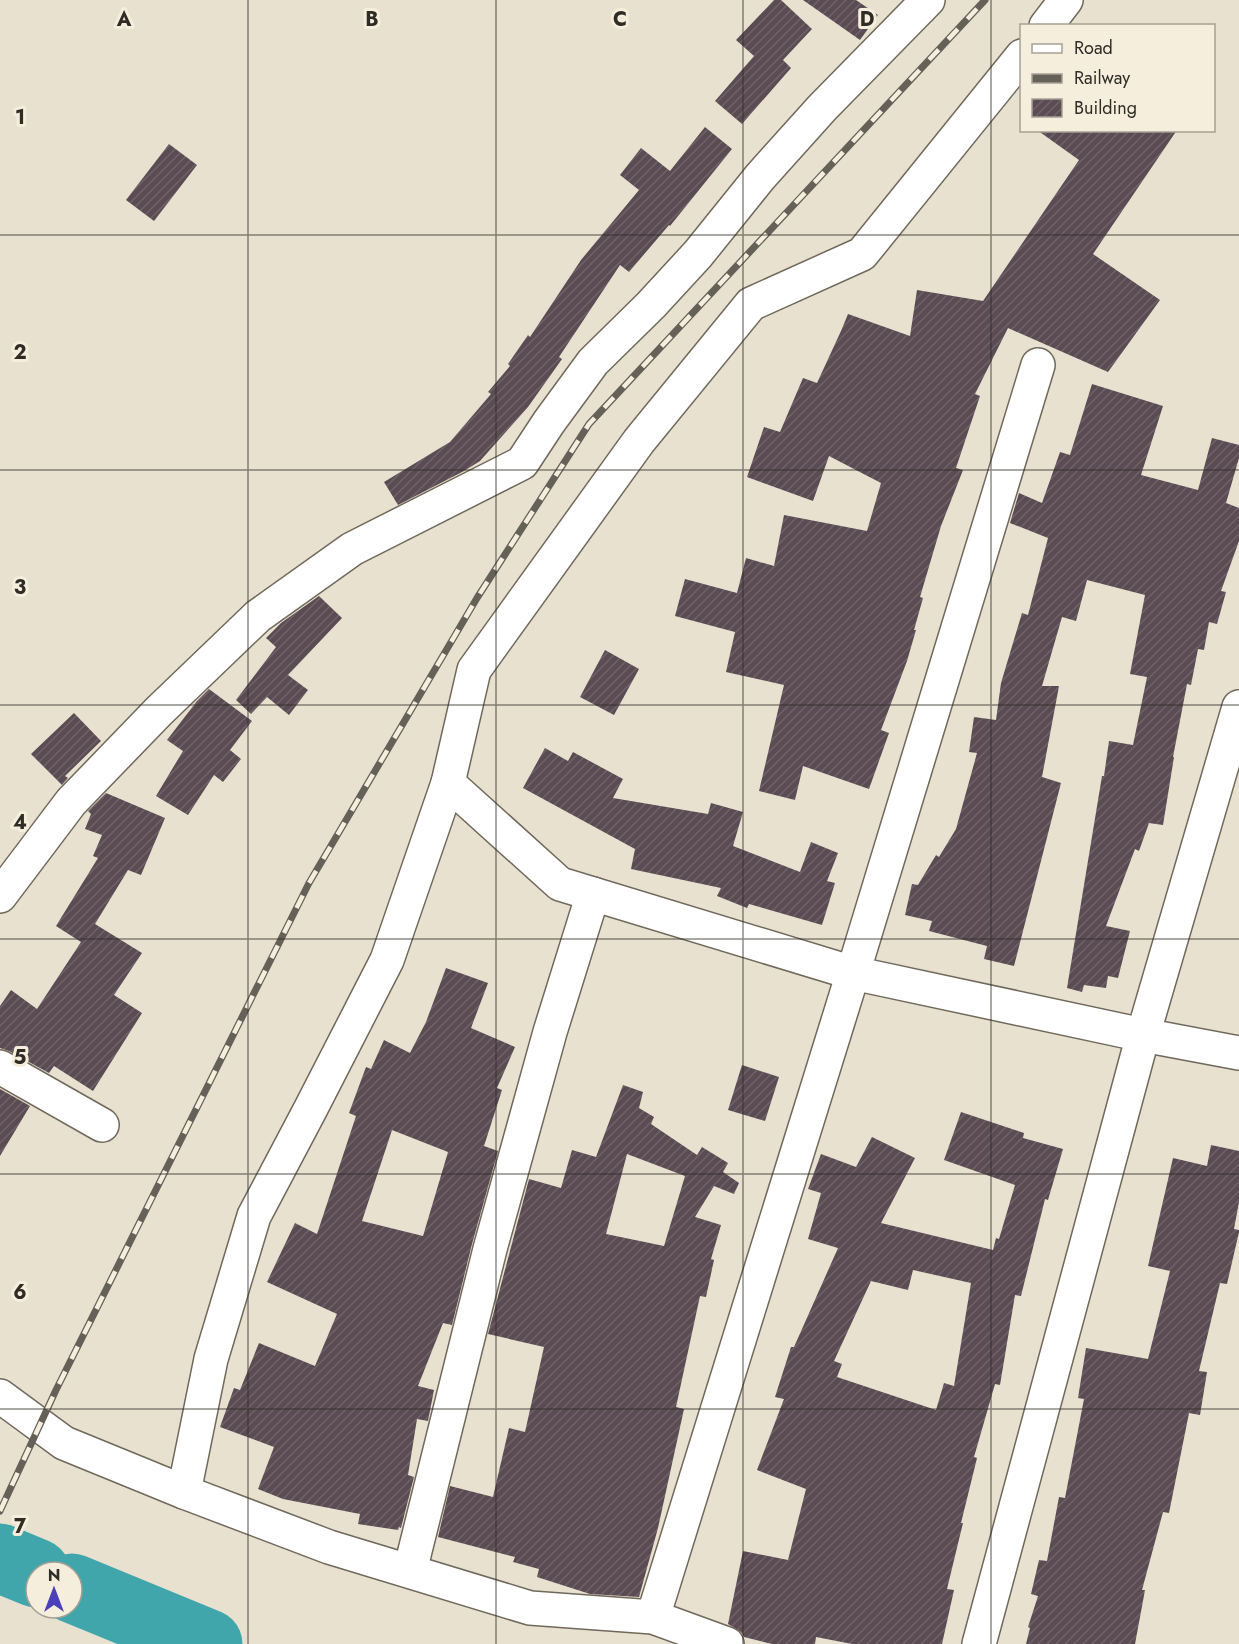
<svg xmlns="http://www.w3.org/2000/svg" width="1239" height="1644" font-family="Jost,sans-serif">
	<defs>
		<pattern id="building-hatch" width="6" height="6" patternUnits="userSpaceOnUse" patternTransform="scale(1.5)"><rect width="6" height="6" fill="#5b4b52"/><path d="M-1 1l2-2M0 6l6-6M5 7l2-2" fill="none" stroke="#6f6268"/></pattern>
	</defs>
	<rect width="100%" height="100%" fill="#e8e1d0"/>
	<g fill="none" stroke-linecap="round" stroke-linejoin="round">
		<g stroke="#41a6ac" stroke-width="69">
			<polyline points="0,1558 36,1573"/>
			<polyline points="72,1588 208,1644"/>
		</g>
	</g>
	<g fill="url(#building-hatch)" fill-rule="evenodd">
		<polygon points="774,0 781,0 812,29 783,60 791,68 742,124 715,101 754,56 736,40"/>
		<polygon points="803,0 856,0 878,15 860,40"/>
		<polygon points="705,127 732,149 670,226 669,225 629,272 620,265 559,357 562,359 528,407 480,461 464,471 398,505 384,482 450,442 491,394 488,392 510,366 508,364 528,335 530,337 581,260 639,190 620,175 641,148 670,171"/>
		<polygon points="1037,130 1177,130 1093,254 1160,300 1108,372 1008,328 975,394 980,396 956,468 963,470 941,526 920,597 923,598 914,630 916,630 907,661 881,730 889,733 869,789 803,766 795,800 759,791 784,685 726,672 735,632 675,616 685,579 737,593 746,558 774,566 784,515 867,531 881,483 829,456 813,501 747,477 764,427 780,432 803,378 817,383 841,331 848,314 910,336 917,290 983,301 1079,160"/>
		<polygon points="169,144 197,165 154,221 126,200"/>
		<polygon points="1092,384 1163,406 1141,475 1198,490 1212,438 1239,445 1239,458 1226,503 1239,508 1239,541 1221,591 1226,592 1217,624 1209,622 1204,650 1198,649 1191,685 1187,684 1173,757 1174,757 1163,825 1149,823 1139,851 1135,849 1106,926 1130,931 1118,978 1108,976 1106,988 1084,985 1082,992 1067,988 1102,776 1104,776 1109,741 1133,745 1147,677 1130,674 1145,595 1087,580 1076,621 1062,617 1042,686 1059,686 1042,777 1061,783 1014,966 984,959 987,946 929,931 932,921 905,915 912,884 918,885 936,855 939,857 956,829 977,753 969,752 974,717 996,720 1001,683 1022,613 1028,615 1048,538 1010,523 1019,493 1042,503 1060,452 1070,455"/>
		<polygon points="319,596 342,618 288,675 308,690 289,715 267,697 251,714 236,700 276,647 266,638 281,623"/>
		<polygon points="605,650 639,669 614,715 580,697"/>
		<polygon points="209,689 252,721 230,750 241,759 223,782 214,775 188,815 156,796 183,751 167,740 197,701"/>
		<polygon points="74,713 101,741 65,776 68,778 62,785 31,754"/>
		<polygon points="545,748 568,761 573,752 623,779 613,798 708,814 711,803 743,812 733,846 800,872 811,842 838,853 827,881 835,883 822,925 749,904 747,908 717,896 721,888 631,869 635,849 523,788"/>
		<polygon points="106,793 165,818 141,875 128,870 95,924 142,953 114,995 142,1013 93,1091 54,1066 49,1073 9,1051 0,1048 0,1006 11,990 37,1009 81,942 56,926 98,858 93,856 102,835 85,829 91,814 88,811"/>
		<path d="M446 968 488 983 471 1028 515 1047 497 1088 502 1090 484 1146 498 1151 472 1244 452 1325 443 1323 418 1386 434 1390 428 1421 417 1419 408 1475 414 1477 401 1528 399 1527 398 1530 358 1524 360 1514 283 1499 258 1489 274 1447 220 1427 234 1388 240 1390 259 1343 315 1366 337 1314 267 1282 295 1223 317 1234 356 1116 349 1113 366 1067 371 1069 384 1040 410 1053 426 1022ZM392 1130 448 1152 423 1236 362 1221Z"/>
		<polygon points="742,1065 779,1077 765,1121 728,1110"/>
		<path d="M623 1085 643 1092 639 1108 654 1117 651 1124 697 1155 702 1147 728 1163 723 1172 739 1183 734 1194 714 1186 695 1217 721 1225 711 1259 714 1260 706 1297 700 1296 676 1407 684 1409 658 1528 639 1597 590 1594 537 1577 539 1569 513 1562 515 1557 438 1537 450 1486 493 1497 509 1428 525 1432 544 1347 488 1334 529 1179 561 1188 572 1150 596 1157ZM627 1154 685 1176 664 1246 606 1234Z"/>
		<polygon points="0,1089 30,1106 0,1156"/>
		<path d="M961 1112 1024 1133 1023 1138 1063 1149 1048 1200 1045 1199 1021 1296 1015 1295 1000 1385 995 1384 974 1457 977 1458 961 1523H963L947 1589 954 1590 942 1644H852L816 1637 815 1644H772L744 1637 741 1632 728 1624 743 1551 788 1560 806 1489 757 1470 784 1399 775 1397 791 1347H794L838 1248 808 1239 821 1193 808 1189 821 1154 856 1167 872 1137 915 1158 881 1223 993 1250 996 1238 999 1239 1015 1185 944 1160ZM913 1270 971 1283 954 1386 944 1383 936 1410 837 1377 842 1364 834 1361 871 1281 908 1290Z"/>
		<polygon points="1211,1145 1239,1151 1239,1202 1234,1229 1239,1230 1239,1232 1227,1284 1220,1283 1199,1371 1207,1372 1200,1415 1189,1413 1169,1513 1163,1512 1142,1590 1145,1590 1135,1644 1026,1644 1030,1628 1028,1627 1038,1596 1031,1594 1039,1560 1047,1561 1059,1497 1065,1498 1084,1399 1078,1398 1086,1348 1148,1359 1170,1271 1148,1266 1173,1158 1207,1166"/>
	</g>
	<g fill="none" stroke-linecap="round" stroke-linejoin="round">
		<g stroke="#70695b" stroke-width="36">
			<g id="minor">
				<polyline points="1046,26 1066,0"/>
				<polyline points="1022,56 862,254 751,304 639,441 474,670 448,783 560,884 853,973 1143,1035 1239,1053"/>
				<polyline points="0,896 71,802 159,711 258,616 352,549 522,463 549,422 593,362 651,305 698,254 760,177 822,108 928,0"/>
				<polyline points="0,1067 102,1125"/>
				<polyline points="0,1396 64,1443 184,1492 329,1547 530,1608 653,1617 727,1644"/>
				<polyline points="184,1492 211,1359 254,1216 310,1110 387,960 448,783"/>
				<polyline points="410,1571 490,1249 550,1032 593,894"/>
				<polyline points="653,1617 853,973 1038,365"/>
				<polyline points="979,1644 1143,1035 1239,707"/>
			</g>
		</g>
		<use href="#minor" stroke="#fff" stroke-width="33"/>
		<g stroke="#656158" stroke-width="7">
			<polyline id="rail" points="0,1511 56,1390 309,883 477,598 589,424 985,0"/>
		</g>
		<use href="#rail" stroke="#f5eedd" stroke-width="4.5" stroke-dasharray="14" stroke-linecap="butt"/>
	</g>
	<path fill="none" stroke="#2f2c26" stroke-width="1.5" stroke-opacity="0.55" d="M248 0V1644M496 0V1644M743 0V1644M991 0V1644M0 235H1239M0 470H1239M0 705H1239M0 939H1239M0 1174H1239M0 1409H1239"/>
	<g font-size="20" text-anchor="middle" font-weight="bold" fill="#2f2c26" stroke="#f5eedd" stroke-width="6" stroke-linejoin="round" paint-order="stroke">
		<text x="124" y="26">A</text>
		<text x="372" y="26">B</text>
		<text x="620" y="26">C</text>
		<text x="867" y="26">D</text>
		<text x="20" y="124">1</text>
		<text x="20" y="359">2</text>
		<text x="20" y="594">3</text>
		<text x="20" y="829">4</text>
		<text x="20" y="1064">5</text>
		<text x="20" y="1299">6</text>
		<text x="20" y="1533">7</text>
	</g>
	<rect x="1020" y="24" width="195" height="108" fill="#f5eedd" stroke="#a6a094" stroke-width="1.5"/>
	<rect x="1032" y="44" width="30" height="9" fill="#ffffff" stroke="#a6a094" stroke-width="1.5"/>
	<text x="1074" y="54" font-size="18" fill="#2f2c26">Road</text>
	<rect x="1032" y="74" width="30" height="9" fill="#656158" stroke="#a6a094" stroke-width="1.5"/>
	<text x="1074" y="84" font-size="18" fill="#2f2c26">Railway</text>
	<rect x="1032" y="99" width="30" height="18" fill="url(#building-hatch)" stroke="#a6a094" stroke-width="1.5"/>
	<text x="1074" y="114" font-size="18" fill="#2f2c26">Building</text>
	<g transform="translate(54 1590)"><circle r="28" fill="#f5eedd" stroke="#a6a094" stroke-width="1.5"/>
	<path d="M0-4.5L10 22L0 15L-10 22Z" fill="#4a41b8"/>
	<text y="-9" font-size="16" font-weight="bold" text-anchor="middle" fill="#2f2c26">N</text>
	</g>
</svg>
